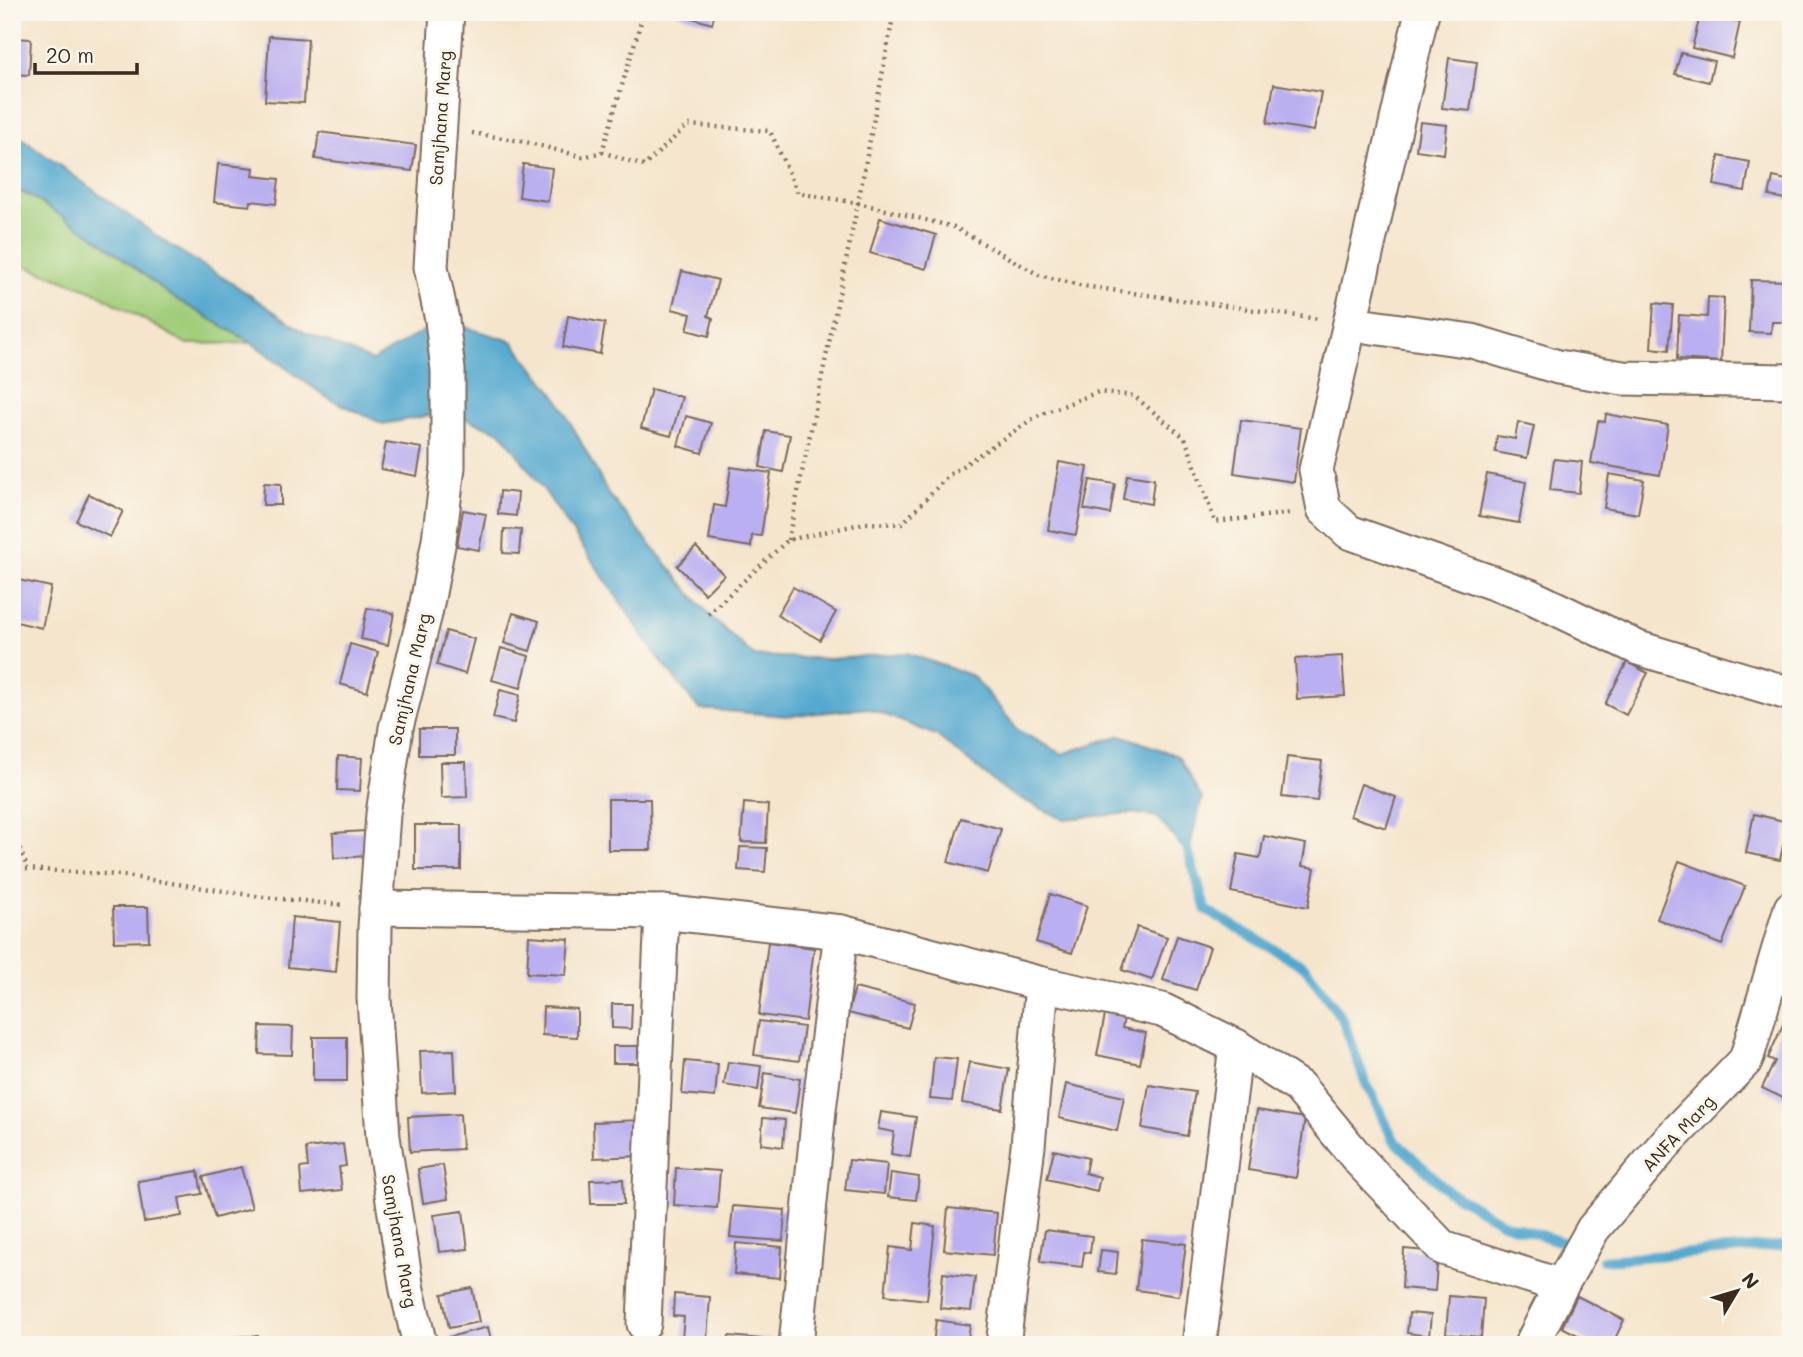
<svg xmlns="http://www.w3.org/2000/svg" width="1803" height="1357" font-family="Mali,sans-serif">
	<rect width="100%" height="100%" fill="#fbf7ec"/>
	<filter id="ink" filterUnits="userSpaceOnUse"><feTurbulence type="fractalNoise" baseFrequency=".0143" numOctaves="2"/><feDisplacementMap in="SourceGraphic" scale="14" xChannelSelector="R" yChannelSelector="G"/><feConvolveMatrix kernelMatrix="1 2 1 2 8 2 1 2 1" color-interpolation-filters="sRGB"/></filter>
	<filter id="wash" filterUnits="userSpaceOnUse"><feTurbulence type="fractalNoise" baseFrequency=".00686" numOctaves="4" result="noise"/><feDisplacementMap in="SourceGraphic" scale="28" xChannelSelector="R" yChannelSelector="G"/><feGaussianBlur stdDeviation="1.57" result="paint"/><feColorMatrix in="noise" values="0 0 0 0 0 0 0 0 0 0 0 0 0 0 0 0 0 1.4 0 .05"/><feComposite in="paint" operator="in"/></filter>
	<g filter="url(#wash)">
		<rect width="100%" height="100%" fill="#f5e5cc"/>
		<polygon fill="#a1cd7a" stroke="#6e7c4c" stroke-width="2" points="12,188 30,196 97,238 171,296 252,343 187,344 93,291 12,261"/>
		<polygon fill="#53a8cf" stroke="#476976" stroke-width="2" points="12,131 168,244 235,285 304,332 372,361 442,320 512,341 557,397 609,495 708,614 754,656 830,659 907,653 973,676 1019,731 1062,754 1121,735 1178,756 1202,799 1188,854 1157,817 1133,813 1063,819 1007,792 936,735 868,708 788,716 699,709 655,653 544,490 501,432 448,412 383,424 326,397 252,343 171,296 97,238 30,196 12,188"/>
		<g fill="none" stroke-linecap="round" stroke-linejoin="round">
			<g stroke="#53a8cf" stroke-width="10">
				<polyline points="1185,841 1206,910 1305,967 1343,1020 1364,1079 1394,1140 1448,1191 1503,1223 1562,1242"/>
				<polyline points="1603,1260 1791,1245"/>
			</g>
		</g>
		<g id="blocks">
			<g fill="#baaff0">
				<polygon points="672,12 715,12 712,24"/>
				<polygon points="1701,12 1740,22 1732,58 1692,48"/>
				<polygon points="269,36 308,39 304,103 265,101"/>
				<polygon points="12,38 31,39 29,75 12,74"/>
				<polygon points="1681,53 1714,61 1709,82 1675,74"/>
				<polygon points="1449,58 1477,62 1470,111 1442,108"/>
				<polygon points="1274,84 1321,92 1314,131 1267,123"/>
				<polygon points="1420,122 1447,125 1444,154 1416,150"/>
				<polygon points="319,132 416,145 412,171 315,159"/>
				<polygon points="1719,156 1750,162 1745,191 1714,185"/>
				<polygon points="218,164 254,168 253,176 279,179 276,204 251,201 250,206 214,202"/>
				<polygon points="523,164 552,168 548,201 519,197"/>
				<polygon points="1773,177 1791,181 1791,200 1769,196"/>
				<polygon points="880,218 936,235 926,269 870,253"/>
				<polygon points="682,271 718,280 708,316 713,318 709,336 687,330 691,314 672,309"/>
				<polygon points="1751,280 1791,281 1791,322 1772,322 1771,333 1749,332"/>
				<polygon points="1708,297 1724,298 1721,362 1677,359 1679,315 1707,317"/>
				<polygon points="1654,303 1673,305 1669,350 1651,348"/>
				<polygon points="568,316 605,323 600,354 563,347"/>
				<polygon points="651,389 682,397 671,436 641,428"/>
				<polygon points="1606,414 1668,425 1660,475 1591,463 1598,421 1605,422"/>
				<polygon points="686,416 711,423 702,453 678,446"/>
				<polygon points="1241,420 1301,428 1294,482 1234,473"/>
				<polygon points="1518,422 1534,426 1527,458 1495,452 1497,436 1515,439"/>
				<polygon points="766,431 790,435 783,472 760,467"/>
				<polygon points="386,442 422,448 417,476 381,469"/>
				<polygon points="1554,459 1582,462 1579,493 1550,490"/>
				<polygon points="1059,462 1088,467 1076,535 1048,530"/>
				<polygon points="731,467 771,473 761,536 752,535 751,547 709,540 714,505 725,507"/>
				<polygon points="1487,474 1526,482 1519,523 1479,516"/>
				<polygon points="1609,474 1644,480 1638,514 1604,508"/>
				<polygon points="1127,475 1154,479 1151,504 1123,499"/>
				<polygon points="1090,480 1115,484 1110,514 1084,509"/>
				<polygon points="264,483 281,484 281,505 263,505"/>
				<polygon points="500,491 518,493 516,516 498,514"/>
				<polygon points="89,494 123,511 110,537 76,521"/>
				<polygon points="463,510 486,514 479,550 457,546"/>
				<polygon points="504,529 521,530 519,554 503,553"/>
				<polygon points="696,547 724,575 705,594 677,566"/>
				<polygon points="14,579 51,587 42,628 12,621"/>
				<polygon points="793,587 836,612 820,640 777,615"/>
				<polygon points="367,608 394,613 388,645 361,639"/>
				<polygon points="513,613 539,621 530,651 504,643"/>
				<polygon points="446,631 474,639 465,674 437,665"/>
				<polygon points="350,644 378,652 367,692 340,684"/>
				<polygon points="501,648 529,656 521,688 492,680"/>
				<polygon points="1342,656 1345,696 1297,699 1295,659"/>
				<polygon points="1627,662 1648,673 1626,715 1605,704"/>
				<polygon points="500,690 520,695 514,723 493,718"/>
				<rect x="419" y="729" width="36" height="26"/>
				<polygon points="338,756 362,758 360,791 337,790"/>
				<polygon points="1287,757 1322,761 1317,801 1282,797"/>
				<polygon points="440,762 466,762 467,797 441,798"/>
				<polygon points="1361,784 1396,797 1386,828 1350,816"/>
				<polygon points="608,799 650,799 651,850 608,850"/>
				<polygon points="744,803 768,805 766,843 741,842"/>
				<polygon points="1754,814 1788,822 1780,860 1746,853"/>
				<polygon points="961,818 1001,829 988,873 948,862"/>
				<rect x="415" y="825" width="46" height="45"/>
				<polygon points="365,831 367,856 334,858 333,833"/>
				<polygon points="1264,836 1306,844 1302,866 1315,868 1308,907 1231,892 1238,854 1260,858"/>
				<polygon points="740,847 767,848 765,872 738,870"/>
				<polygon points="1679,861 1745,886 1722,945 1657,919"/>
				<polygon points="1050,894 1087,906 1072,953 1036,942"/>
				<polygon points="113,907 148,907 149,941 114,942"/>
				<polygon points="292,917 340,922 336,972 288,967"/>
				<polygon points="1137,927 1167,937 1152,980 1122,970"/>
				<polygon points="529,936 569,939 566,975 527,973"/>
				<polygon points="1177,936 1210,947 1196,990 1163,980"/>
				<polygon points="768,942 814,948 805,1021 759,1015"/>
				<polygon points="855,988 915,1003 908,1028 848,1013"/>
				<polygon points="612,1004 632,1004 631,1029 612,1028"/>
				<polygon points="1107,1005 1126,1008 1122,1028 1146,1033 1140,1064 1097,1055"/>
				<polygon points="543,1007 577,1009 577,1037 542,1035"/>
				<polygon points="1786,1018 1791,1020 1791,1091 1787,1100 1762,1088 1775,1061 1768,1058"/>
				<polygon points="759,1021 804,1027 799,1061 754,1055"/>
				<polygon points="260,1026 293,1027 292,1055 259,1054"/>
				<rect x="313" y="1037" width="34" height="44"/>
				<rect x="613" y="1046" width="25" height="17"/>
				<polygon points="454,1050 456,1091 422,1093 420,1051"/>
				<polygon points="934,1057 957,1059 952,1101 930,1099"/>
				<polygon points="685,1061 718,1064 715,1097 682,1094"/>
				<polygon points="728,1062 761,1066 758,1090 724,1085"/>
				<polygon points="969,1062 1009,1069 1002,1109 962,1103"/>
				<polygon points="765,1073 800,1079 795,1113 759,1108"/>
				<polygon points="1066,1084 1124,1097 1117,1131 1059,1118"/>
				<polygon points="1149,1085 1195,1092 1187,1136 1142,1128"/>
				<polygon points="1257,1110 1305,1118 1296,1178 1248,1170"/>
				<polygon points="881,1112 916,1117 910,1157 891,1154 894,1132 878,1129"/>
				<polygon points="460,1114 462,1149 410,1152 408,1117"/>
				<polygon points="763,1118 785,1120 783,1147 761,1144"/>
				<polygon points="642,1120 642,1156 594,1158 593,1122"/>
				<polygon points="343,1144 346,1166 339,1167 342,1190 302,1194 300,1168 308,1167 306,1148"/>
				<polygon points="1054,1150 1088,1158 1085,1173 1100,1177 1097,1191 1047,1179"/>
				<polygon points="849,1160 887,1164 884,1194 845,1190"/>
				<polygon points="443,1165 448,1199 423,1203 418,1169"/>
				<polygon points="241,1167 252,1208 215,1218 203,1177"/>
				<polygon points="676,1168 720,1171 717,1208 674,1205"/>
				<polygon points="198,1171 202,1194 179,1198 182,1216 144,1222 138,1181"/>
				<polygon points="891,1173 919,1177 916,1200 888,1197"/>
				<polygon points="623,1179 624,1204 591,1204 590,1180"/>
				<polygon points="733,1206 785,1210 783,1241 730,1237"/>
				<polygon points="948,1208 997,1213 993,1255 944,1250"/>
				<polygon points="463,1211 468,1249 439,1252 434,1215"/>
				<polygon points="915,1223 935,1226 927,1300 885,1295 890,1247 912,1250"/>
				<polygon points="1045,1230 1092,1236 1090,1253 1084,1252 1082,1267 1040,1262"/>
				<polygon points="1142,1239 1186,1244 1179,1296 1136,1290"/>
				<polygon points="736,1243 782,1247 780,1278 734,1274"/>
				<polygon points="1404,1249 1438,1252 1435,1291 1402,1288"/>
				<polygon points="1101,1250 1118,1252 1116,1274 1098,1272"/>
				<polygon points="943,1273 975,1277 971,1311 940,1308"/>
				<polygon points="472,1288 479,1322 449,1328 442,1294"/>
				<polygon points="674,1294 710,1297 707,1340 682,1338 684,1317 673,1316"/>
				<polygon points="1449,1296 1484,1299 1481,1337 1446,1334"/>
				<polygon points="1577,1296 1624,1320 1612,1345 1597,1345 1562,1327"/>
				<polygon points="1409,1313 1431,1315 1429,1336 1407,1333"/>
				<polygon points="936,1320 970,1325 967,1345 933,1345"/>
				<polygon points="488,1327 492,1345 451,1345 449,1337"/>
				<polygon points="258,1336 258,1345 229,1345 228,1337"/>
				<polygon points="729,1336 773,1340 772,1345 728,1345"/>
			</g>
		</g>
	</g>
	<g filter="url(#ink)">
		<use href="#blocks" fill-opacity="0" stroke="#7c6b5b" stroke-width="2"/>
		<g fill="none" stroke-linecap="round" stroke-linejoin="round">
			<g stroke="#7c6b5b" stroke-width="37">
				<g id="minor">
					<polyline points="1422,12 1316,470 1324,509 1349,532 1530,596 1638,648 1791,694"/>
					<polyline points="1351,324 1472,341 1558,367 1623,378 1791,381"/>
					<polyline points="376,908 662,912 841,932 1042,984 1162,1010 1236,1046 1299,1087 1360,1161 1443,1248 1561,1286"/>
					<polyline points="644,1324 662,912"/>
					<polyline points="420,1345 407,1290 383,1137 374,998 375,927 383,814 396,728 425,614 439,540 448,467 448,370 442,320 431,267 447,12"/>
					<polyline points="796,1345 819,1110 841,932"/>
					<polyline points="1003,1345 1028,1146 1042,984"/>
					<polyline points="1199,1345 1236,1046"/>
					<polyline points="1531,1345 1561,1286 1593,1229 1667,1142 1746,1060 1791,908"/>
				</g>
			</g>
			<g stroke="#7c6b5b" stroke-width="4.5" stroke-dasharray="2 5" stroke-linecap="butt">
				<polyline points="472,133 526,142 583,157 602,152 644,12"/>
				<polyline points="602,152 644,166 688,125 770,131 798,193 858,203 954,227 1039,275 1083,286 1319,319"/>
				<polyline points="788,540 858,203 894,12"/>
				<polyline points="708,614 788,540 865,523 902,524 949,475 1037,416 1098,392 1134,396 1185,438 1215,522 1292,513"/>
				<polyline points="12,829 27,867"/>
				<polyline points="12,868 119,875 263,897 343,905"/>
			</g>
			<use href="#minor" stroke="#fff" stroke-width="33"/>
		</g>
	</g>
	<g text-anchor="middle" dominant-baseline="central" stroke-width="6" stroke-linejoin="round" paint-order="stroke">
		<g font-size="18" fill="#3b2a1e" stroke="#fbf7ec">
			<text transform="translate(440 118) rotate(-86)">Samjhana Marg</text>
			<text transform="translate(409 679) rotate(-77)">Samjhana Marg</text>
			<text transform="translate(1678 1133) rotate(-47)">ANFA Marg</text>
			<text transform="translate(400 1241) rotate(80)">Samjhana Marg</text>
		</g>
	</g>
	<rect width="1803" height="1357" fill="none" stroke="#fbf7ec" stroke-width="42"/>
	<g transform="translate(1737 1291) rotate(52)" stroke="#fbf7ec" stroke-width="5" paint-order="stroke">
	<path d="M0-5L12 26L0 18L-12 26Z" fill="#3b2a1e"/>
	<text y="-10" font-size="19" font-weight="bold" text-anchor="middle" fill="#3b2a1e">N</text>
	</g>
	<path d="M35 63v10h102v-10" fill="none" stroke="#3b2a1e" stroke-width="3.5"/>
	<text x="46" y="63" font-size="21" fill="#3b2a1e" stroke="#fbf7ec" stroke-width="5" paint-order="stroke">20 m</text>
</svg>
